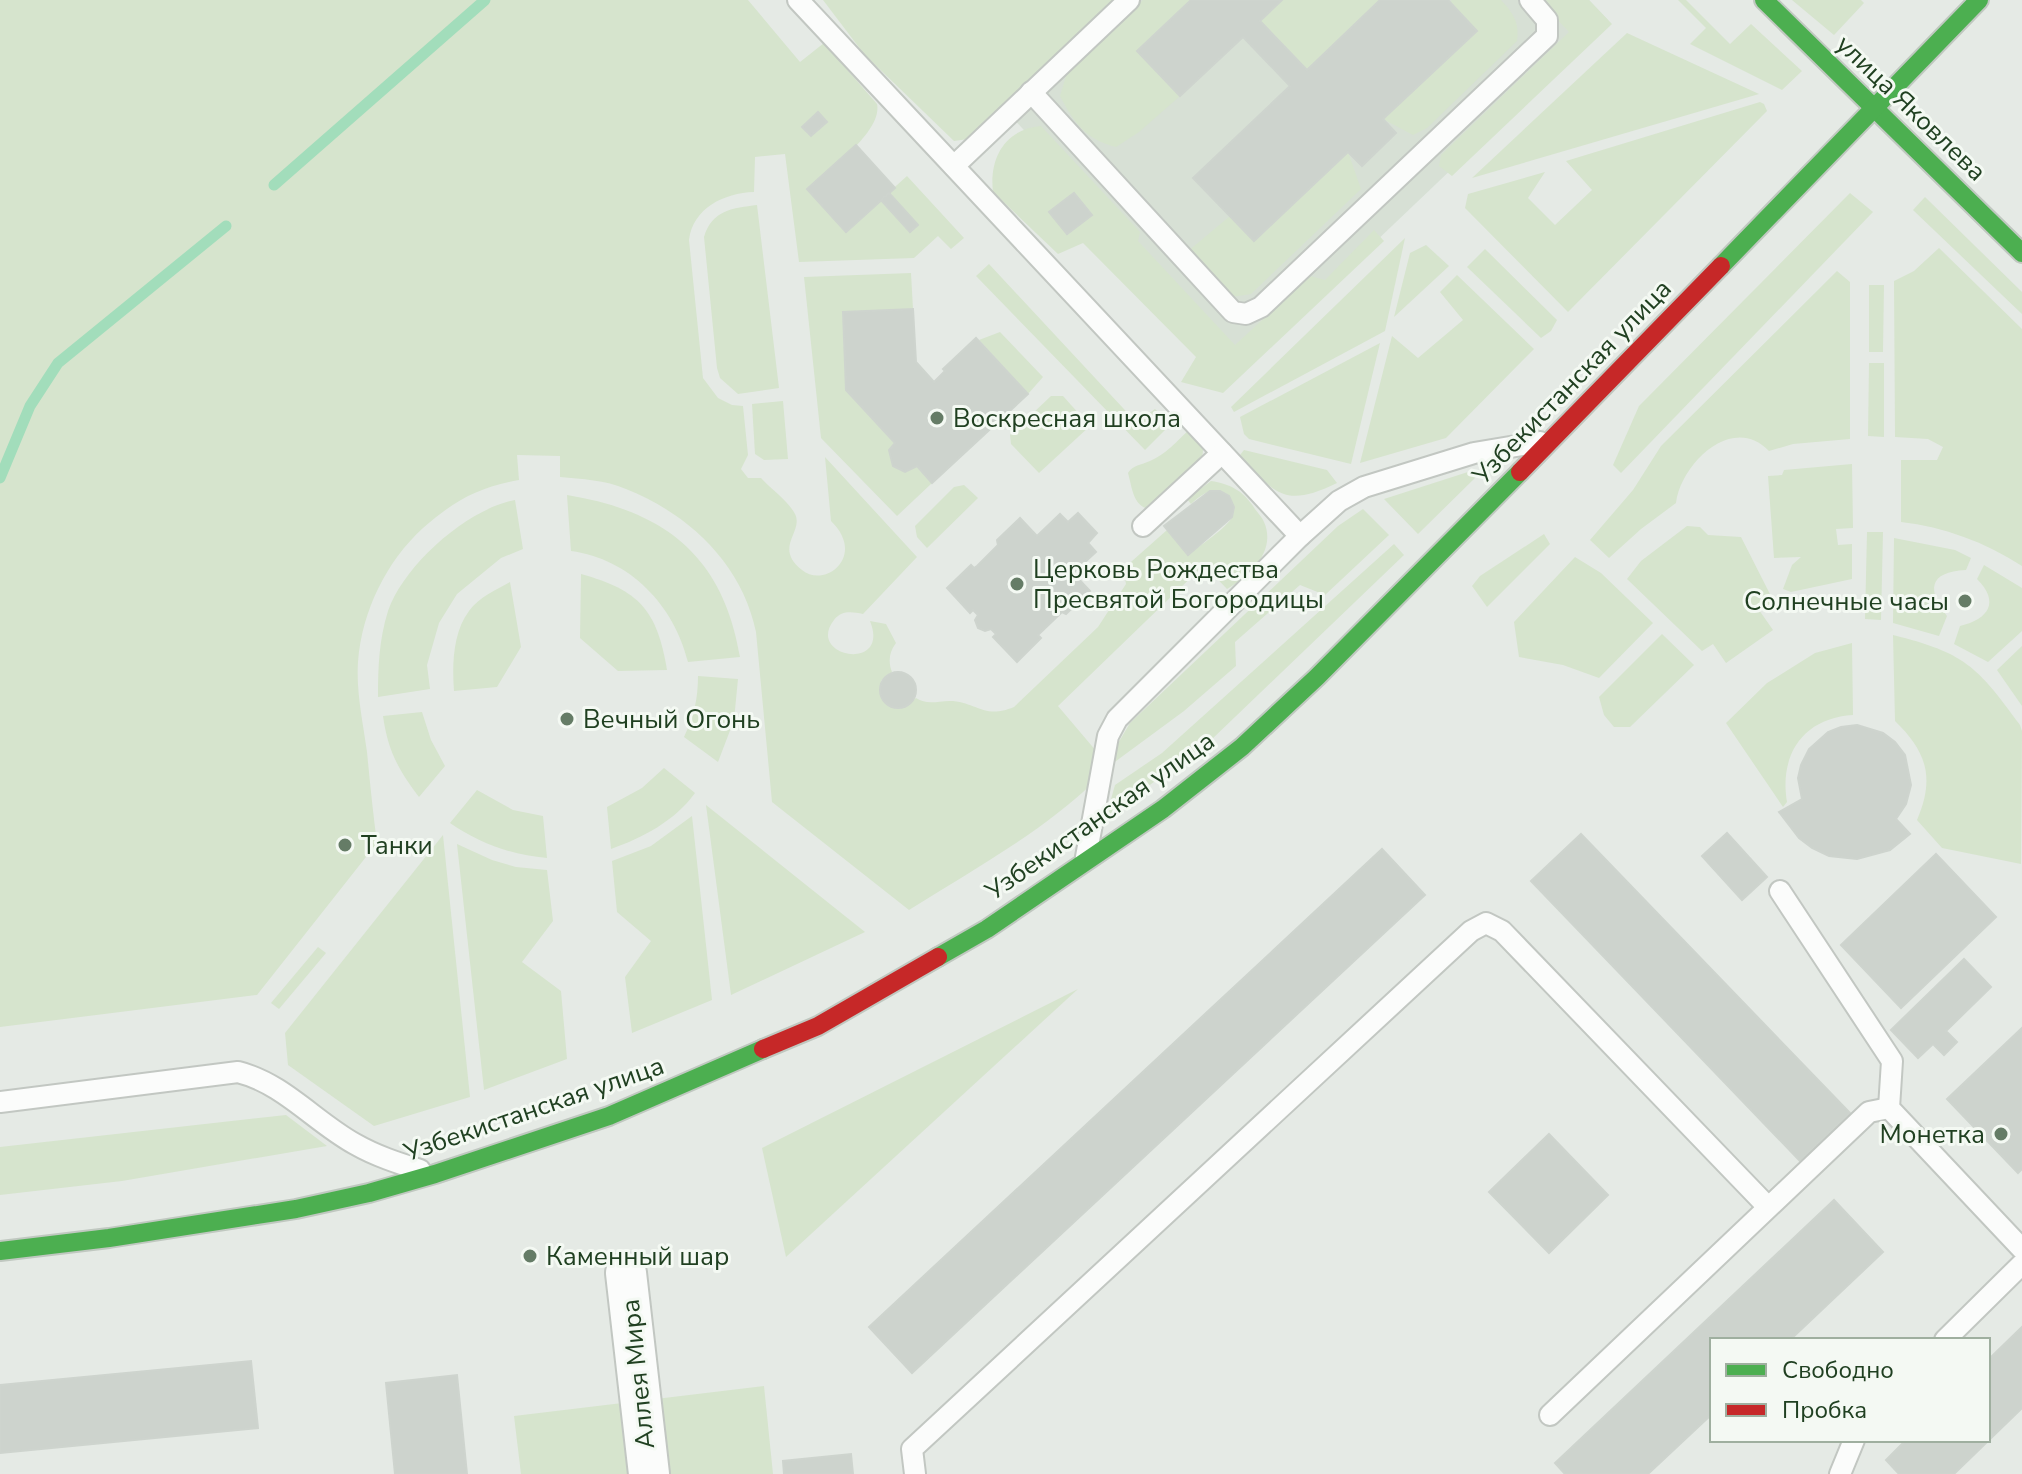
<svg xmlns="http://www.w3.org/2000/svg" width="2022" height="1474" font-family="'Nunito Sans',sans-serif">
	<rect width="100%" height="100%" fill="#e5eae5"/>
	<polygon fill="#d7e0d5" points="903,0 1589,0 1608,20 1244,367"/>
	<g fill="#d6e4cd">
		<path d="M0 0H748L800 62 824 43 877 104C883 132 827 171 808 189L846 231 907 176 964 238 951 249 938 236 914 258 799 262 785 154 755 157 754 192C724 193 693 208 689 240L703 378 718 398 732 405 743 406 748 455 741 469 748 478H761C771 489 789 502 795 514 804 532 773 547 802 570 825 589 867 556 831 521L825 457 917 557 863 614C852 612 842 610 834 620 805 657 891 673 870 621L886 624 896 643C889 652 888 662 892 672L881 681V696L890 706 905 707 916 698C928 706 939 700 953 701 979 704 985 719 1014 707L1098 627 1126 584 1123 569 1167 530 1188 555C1199 546 1227 528 1232 517 1238 504 1226 489 1213 491 1204 492 1198 498 1191 504L1187 499 1211 481C1230 484 1242 490 1253 506 1256 511 1262 517 1264 522 1277 551 1249 577 1227 589L1204 565 1058 706 1097 752 1095 781C1041 833 972 870 909 910L772 802 756 632C742 564 689 514 626 489 605 480 582 479 560 477V456L517 455 519 480C478 487 454 501 423 528 386 562 362 611 358 662 356 692 363 722 367 752 370 783 373 813 377 843L257 995 0 1027Z"/>
		<polygon points="823,0 1115,0 968,139 954,141 864,54"/>
		<path d="M1143 0H1191L1180 96 1139 132 1116 147C1085 139 1075 124 1060 96L1067 73Z"/>
		<polygon points="1282,0 1380,0 1307,70 1260,21"/>
		<path d="M1452 0H1501C1513 13 1520 23 1517 41L1427 128 1413 135 1383 119 1476 31 1450 2Z"/>
		<polygon points="1539,0 1589,0 1612,24 1452,176 1439,166 1441,155 1569,32"/>
		<polygon points="1678,0 1686,0 1730,44 1751,24 1802,71 1782,90 1690,44 1706,28"/>
		<polygon points="1792,0 1861,0 1864,3 1834,35"/>
		<polygon points="1627,33 1759,94 1472,178"/>
		<polygon points="1760,102 1764,104 1767,111 1568,312 1465,208 1468,194 1545,172 1528,198 1555,225 1592,190 1566,161"/>
		<path d="M1041 126 1140 232 1138 241 1235 345 1310 276 1325 280 1374 230 1384 241 1223 393 1181 382 1196 357 1083 243 1058 254 993 192C989 158 1005 129 1041 126Z"/>
		<polygon points="1348,152 1361,189 1251,294 1232,297 1187,252 1230,216 1254,241"/>
		<polygon points="1850,193 1873,212 1621,473 1613,465 1639,406"/>
		<polygon points="1925,197 2022,292 2022,314 1913,210"/>
		<path d="M757 205 779 388 738 394 720 378 717 368 704 237C712 210 733 208 757 205Z"/>
		<polygon points="1405,238 1385,331 1234,412 1231,407"/>
		<polygon points="1426,245 1449,266 1394,317 1410,253"/>
		<path d="M1939 248 2022 329V566C1985 542 1944 527 1901 522V460H1937L1943 447 1928 439 1895 437 1894 281 1914 271Z"/>
		<polygon points="1485,249 1557,320 1551,331 1541,338 1467,267"/>
		<polygon points="989,264 1136,422 1155,409 1171,424 1145,450 976,276"/>
		<path d="M1837 271 1850 282V439L1793 444 1769 451C1733 413 1681 463 1676 503L1641 529 1609 558 1590 540 1633 490 1661 446Z"/>
		<polygon points="911,273 913,309 843,313 846,390 895,443 889,450 893,466 905,472 917,466 932,483 897,516 821,438 804,277"/>
		<polygon points="1457,275 1534,349 1446,438 1360,463 1392,336 1418,358 1463,320 1440,292"/>
		<polygon points="1869,285 1884,285 1883,352 1869,352"/>
		<polygon points="1000,332 1043,377 1028,394 979,340"/>
		<polygon points="1380,343 1351,464 1249,439 1244,434 1240,417"/>
		<polygon points="1869,363 1884,363 1884,437 1868,436"/>
		<polygon points="1051,396 1063,396 1090,426 1039,473 1011,444 1010,435"/>
		<polygon points="783,401 788,459 764,460 755,454 752,404"/>
		<path d="M1190 429C1196 435 1203 441 1203 450 1204 468 1163 497 1149 509 1133 506 1132 487 1128 473 1133 465 1141 465 1150 461 1165 455 1178 440 1190 429Z"/>
		<path d="M1244 450 1327 470 1337 483C1284 509 1274 493 1240 455Z"/>
		<polygon points="1852,464 1853,528 1836,529 1838,545 1852,544 1852,579 1791,592 1783,589 1792,565 1801,557 1774,558 1768,476 1782,475 1784,470"/>
		<polygon points="1471,471 1478,475 1418,534 1384,499"/>
		<polygon points="964,485 978,498 927,548 917,537 915,526 954,487"/>
		<path d="M567 495C665 511 723 556 740 657L688 662C674 605 630 559 571 551Z"/>
		<path d="M515 500 523 549 501 558 457 594 439 623 427 665 430 689 378 697C378 667 379 640 388 611 404 565 467 509 515 500Z"/>
		<polygon points="1363,509 1389,535 1325,595 1300,585 1235,642 1236,666 1184,711 1112,764 1117,745 1130,723 1338,526"/>
		<polygon points="1687,526 1700,527 1708,535 1741,537 1774,602 1759,610 1773,630 1726,663 1713,644 1702,651 1627,579 1641,561"/>
		<polygon points="1867,532 1883,532 1881,620 1865,619"/>
		<polygon points="1544,534 1550,544 1487,607 1472,586 1480,576"/>
		<path d="M1894 538 1955 550 1971 558 1966 570C1928 572 1927 590 1947 616L1939 636 1893 623Z"/>
		<polygon points="1394,544 1404,555 1210,741 1106,817 1115,785 1162,753"/>
		<polygon points="1575,557 1601,573 1653,623 1599,678 1563,665 1519,657 1514,622"/>
		<path d="M1984 565 2022 588V631L1988 662 1954 644 1960 626C1989 619 2000 602 1977 579Z"/>
		<path d="M581 574C639 590 657 610 667 670L618 671 580 638Z"/>
		<path d="M510 582 521 647 497 687 454 691C452 665 453 632 469 611 479 597 496 590 510 582Z"/>
		<polygon points="1662,634 1694,665 1630,727 1614,727 1604,715 1599,697"/>
		<path d="M1893 635C1965 653 1977 666 2020 725L2022 731 2021 864 1942 848 1917 820C1935 778 1927 752 1895 721Z"/>
		<path d="M1852 643 1853 715C1803 718 1779 755 1787 802L1783 807 1726 723 1767 683 1815 653Z"/>
		<polygon points="2022,646 2022,706 1997,670"/>
		<path d="M698 676 738 679 734 720 718 762 684 737C694 716 698 699 698 676Z"/>
		<path d="M422 712 431 740 445 766 419 797C398 769 388 751 383 716Z"/>
		<path d="M664 768 695 793C675 821 642 838 611 849L607 807 642 788Z"/>
		<path d="M477 790 513 810 543 816 547 858C511 855 479 843 450 823Z"/>
		<polygon points="706,805 865,932 731,995"/>
		<polygon points="692,816 712,1000 632,1033 625,977 651,941 617,912 612,861 651,846"/>
		<polygon points="443,835 470,1097 374,1126 288,1065 285,1033"/>
		<polygon points="457,844 492,860 516,867 547,870 553,921 522,962 561,991 567,1059 484,1090"/>
		<polygon points="318,947 326,953 279,1009 271,1003"/>
		<polygon points="1078,989 786,1257 762,1148"/>
		<polygon points="286,1115 327,1146 122,1181 0,1195 0,1147"/>
		<polygon points="764,1386 773,1474 521,1474 514,1416"/>
	</g>
	<g fill="none" stroke-linecap="round" stroke-linejoin="round">
		<g stroke="#a2ddbb" stroke-width="11">
			<polyline points="274,185 485,0"/>
			<polyline points="0,478 30,406 58,363 226,226"/>
		</g>
	</g>
	<g fill="#cdd3cd" stroke="#ced4ce" stroke-width="2">
		<polygon points="1191,0 1282,0 1260,21 1307,70 1380,0 1448,0 1477,31 1383,119 1396,133 1362,166 1348,152 1254,241 1193,178 1290,86 1243,37 1180,96 1137,51"/>
		<polygon points="818,112 827,122 811,136 802,127"/>
		<polygon points="856,145 895,188 846,232 807,189"/>
		<polygon points="889,193 918,225 910,232 881,200"/>
		<polygon points="1074,193 1092,215 1067,234 1049,212"/>
		<polygon points="913,309 916,362 934,382 945,371 943,369 976,338 1028,394 932,483 917,466 905,472 893,466 889,450 895,443 846,390 843,312"/>
		<polygon points="1210,491 1220,491 1229,496 1234,507 1232,517 1188,555 1164,526"/>
		<polygon points="1078,513 1097,533 1088,543 1096,552 1073,573 1090,591 1066,614 1062,612 1038,635 1041,638 1017,662 993,637 996,634 991,629 985,631 978,628 975,620 978,615 973,610 970,613 947,588 971,565 974,568 977,566 998,545 997,540 1020,518 1037,536 1060,514 1068,522"/>
		<circle cx="898" cy="690" r="18"/>
		<polygon points="1857,725 1883,733 1895,742 1905,755 1911,785 1906,804 1896,819 1910,834 1890,850 1857,859 1829,856 1812,848 1799,838 1779,812 1802,799 1798,778 1801,765 1809,749 1828,732 1841,727"/>
		<polygon points="1727,833 1767,877 1742,900 1702,856"/>
		<polygon points="1581,834 1850,1113 1800,1161 1531,881"/>
		<polygon points="1382,849 1425,895 912,1373 869,1327"/>
		<polygon points="1936,854 1996,917 1901,1008 1841,945"/>
		<polygon points="1964,959 1991,987 1946,1031 1957,1042 1944,1055 1933,1044 1918,1058 1891,1030"/>
		<polygon points="2022,1028 2022,1169 2018,1173 1947,1099"/>
		<polygon points="1549,1134 1608,1195 1549,1253 1489,1192"/>
		<polygon points="1834,1200 1883,1252 1790,1340 1712,1340 1712,1414 1648,1474 1565,1474 1555,1463"/>
		<polygon points="2022,1327 2022,1408 1954,1474 1899,1474 1886,1460 1906,1440 1988,1440 1988,1360"/>
		<polygon points="251,1361 258,1428 0,1453 0,1385"/>
		<polygon points="457,1375 467,1474 395,1474 386,1383"/>
		<polygon points="851,1454 853,1474 784,1474 783,1461"/>
	</g>
	<g fill="none" stroke-linecap="round" stroke-linejoin="round">
		<g stroke="#c2c7c2" stroke-width="24">
			<g id="lane">
				<polyline points="798,0 1300,536"/>
				<polyline points="1031,92 1233,312 1246,314 1261,307 1547,36 1547,20 1530,0"/>
				<polyline points="954,166 1129,0"/>
				<polyline points="1143,526 1222,453"/>
				<polyline points="1086,857 1108,736 1117,719 1300,536 1339,501 1364,487 1474,453 1540,442"/>
				<polyline points="1780,891 1892,1061 1889,1108 2022,1249"/>
				<path d="M0 1102 238 1072C283 1083 315 1122 355 1144 376 1156 398 1163 420 1170"/>
				<polyline points="1945,1340 2022,1264"/>
				<polyline points="1550,1415 1869,1112 1889,1108"/>
				<polyline points="915,1474 912,1449 1471,931 1486,923 1502,931 1768,1207"/>
				<polyline points="1840,1474 1854,1440"/>
			</g>
		</g>
		<g stroke="#c2c7c2" stroke-width="44">
			<polyline id="street" points="626,1273 649,1474"/>
		</g>
		<g stroke="#c0c8c0" stroke-width="22">
			<g id="fast">
				<polyline points="1764,0 2022,253"/>
				<polyline points="1721,266 1979,0"/>
				<polyline points="938,957 987,929 1163,809 1242,747 1317,677 1520,472"/>
				<polyline points="0,1251 109,1238 296,1209 369,1193 435,1174 609,1116 763,1049"/>
			</g>
		</g>
		<g stroke="#c0c8c0" stroke-width="22">
			<g id="jam">
				<polyline points="1520,472 1721,266"/>
				<polyline points="763,1049 818,1026 938,957"/>
			</g>
		</g>
		<use href="#lane" stroke="#fbfcfb" stroke-width="20"/>
		<use href="#street" stroke="#fbfcfb" stroke-width="40"/>
		<use href="#fast" stroke="#4caf50" stroke-width="18"/>
		<use href="#jam" stroke="#c62828" stroke-width="18"/>
	</g>
	<g fill="#657c66" stroke="#f4f9f3" stroke-width="3">
		<circle cx="937" cy="418" r="8"/>
		<circle cx="1017" cy="584" r="8"/>
		<circle cx="1965" cy="601" r="8"/>
		<circle cx="567" cy="719" r="8"/>
		<circle cx="345" cy="845" r="8"/>
		<circle cx="2001" cy="1134" r="8"/>
		<circle cx="530" cy="1256" r="8"/>
	</g>
	<g text-anchor="middle" dominant-baseline="central" stroke-width="6" stroke-linejoin="round" paint-order="stroke">
		<g font-size="26" fill="#204021" stroke="#f4f9f3">
			<text transform="translate(1911 108) rotate(44)">улица Яковлева</text>
			<text transform="translate(1572 382) rotate(-46)">Узбекистанская улица</text>
			<text transform="translate(1100 816) rotate(-35)">Узбекистанская улица</text>
			<text transform="translate(534 1109) rotate(-19)">Узбекистанская улица</text>
			<text transform="translate(638 1374) rotate(-96)">Аллея Мира</text>
		</g>
		<g font-size="26" fill="#204021" stroke="#f4f9f3" text-anchor="start">
			<text x="953" y="418">Воскресная школа</text>
			<text x="1033" y="569">Церковь Рождества<tspan x="1033" dy="30">Пресвятой Богородицы</tspan></text>
			<text x="1949" y="601" text-anchor="end">Солнечные часы</text>
			<text x="583" y="719">Вечный Огонь</text>
			<text x="361" y="845">Танки</text>
			<text x="1985" y="1134" text-anchor="end">Монетка</text>
			<text x="546" y="1256">Каменный шар</text>
		</g>
	</g>
	<rect x="1710" y="1338" width="280" height="104" fill="#f4f9f3" stroke="#9faf9f" stroke-width="2"/>
	<rect x="1726" y="1364" width="40" height="12" fill="#4caf50" stroke="#9faf9f" stroke-width="2"/>
	<text x="1782" y="1378" font-size="24" fill="#204021">Свободно</text>
	<rect x="1726" y="1404" width="40" height="12" fill="#c62828" stroke="#9faf9f" stroke-width="2"/>
	<text x="1782" y="1418" font-size="24" fill="#204021">Пробка</text>
</svg>
